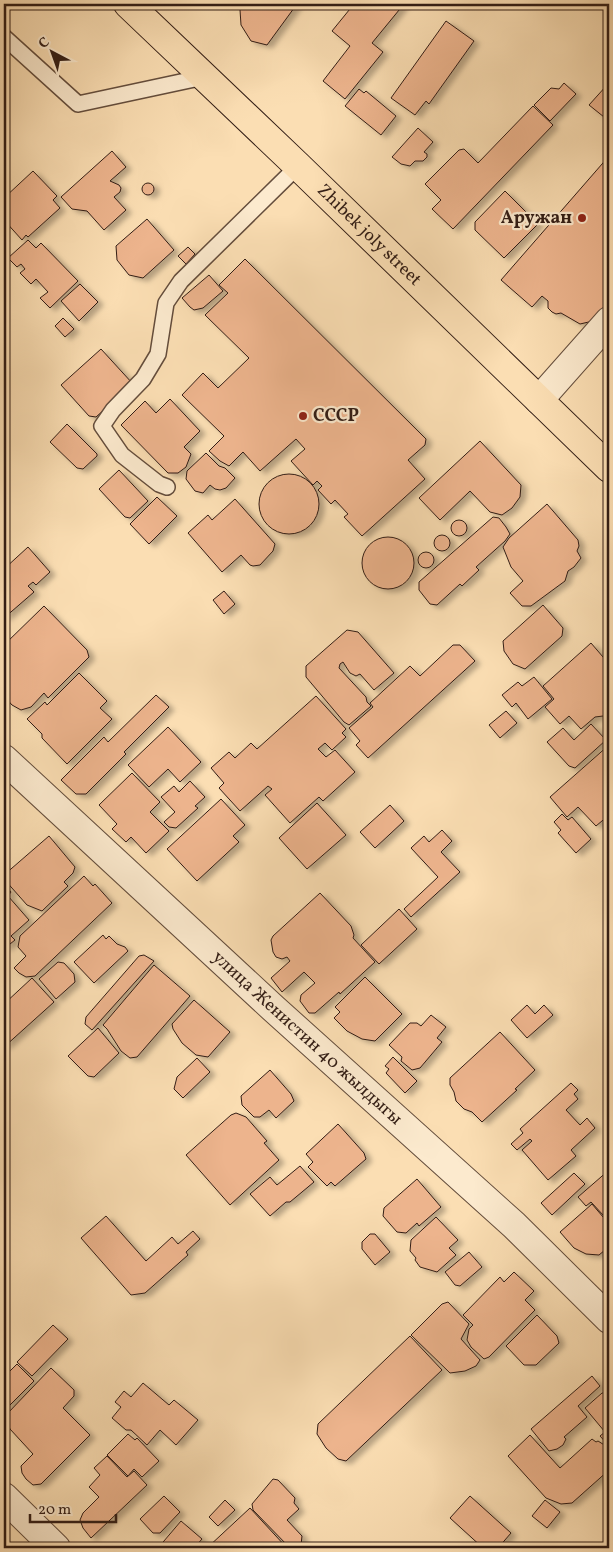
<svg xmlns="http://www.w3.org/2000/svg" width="613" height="1552" font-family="Vollkorn,serif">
	<defs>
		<filter id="shadow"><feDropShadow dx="5.5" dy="3" stdDeviation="2.5" flood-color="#0004"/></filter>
	</defs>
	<rect width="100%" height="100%" fill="#fbdeb3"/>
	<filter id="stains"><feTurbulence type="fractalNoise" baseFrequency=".004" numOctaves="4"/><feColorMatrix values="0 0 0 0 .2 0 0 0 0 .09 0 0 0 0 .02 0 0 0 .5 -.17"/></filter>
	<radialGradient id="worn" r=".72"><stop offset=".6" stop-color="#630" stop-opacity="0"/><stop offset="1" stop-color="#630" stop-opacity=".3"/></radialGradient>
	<g fill="#edb48d" stroke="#321d15" filter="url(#shadow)">
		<polygon points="245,4 297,4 267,45 251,41 241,25 240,10"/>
		<polygon points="354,4 404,4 372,43 383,52 345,99 323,81 350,46 332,31"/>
		<polygon points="446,21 474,41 429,104 426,101 415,115 391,98"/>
		<polygon points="564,83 576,94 550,121 534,105 551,88 559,89"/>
		<polygon points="607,85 609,87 609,121 589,105"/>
		<polygon points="359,89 364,93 366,91 396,116 381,135 345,106"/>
		<polygon points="533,106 553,125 453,229 432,209 441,200 425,184 459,150 464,149 478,163"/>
		<polygon points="418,128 433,142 424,152 427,154 427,157 423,161 415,161 410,166 401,164 392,157"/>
		<polygon points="112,151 126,167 110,181 119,185 121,188 120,192 114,197 126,210 104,230 87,211 72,209 61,197"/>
		<polygon points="609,156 609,301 593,321 580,324 561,313 556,314 552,312 548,308 548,301 542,296 532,307 501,280"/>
		<polygon points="33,171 57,196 53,200 60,208 28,237 26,235 22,240 4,220 4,198"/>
		<circle cx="148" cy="189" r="6"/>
		<polygon points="505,191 538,224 504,258 475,230 475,222"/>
		<polygon points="147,219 174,250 143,278 129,275 117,260 116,246"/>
		<polygon points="28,240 36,248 41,243 78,281 50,308 40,298 48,292 36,279 31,284 20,273 25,269 21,264 17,267 8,258"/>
		<polygon points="188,247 195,254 186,264 178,256"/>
		<polygon points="245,259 426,439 425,445 408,460 425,479 362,536 344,517 348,514 335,500 331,504 318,490 322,486 317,481 313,485 291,461 305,449 296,439 260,471 243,452 229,466 220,461 209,451 224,436 182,395 203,373 218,388 249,358 205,315 228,293 219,285"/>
		<polygon points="209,275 223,291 203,308 194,310 190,307 182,298"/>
		<polygon points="80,284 98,302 79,321 61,301"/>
		<polygon points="63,318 74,329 65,337 55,326"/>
		<polygon points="101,349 133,384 96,417 89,416 61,385"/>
		<polygon points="170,399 200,431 184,447 191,454 186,467 178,473 168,473 121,425 145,401 156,413"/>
		<polygon points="67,424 97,454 97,456 83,469 77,468 50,442"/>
		<polygon points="480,441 521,485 520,497 512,508 502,515 490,512 470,491 440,520 419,498"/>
		<polygon points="206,453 219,466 225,468 235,478 226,488 220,490 215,489 210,485 203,493 195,491 186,479 187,471"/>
		<polygon points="119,470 148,501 130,518 125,517 99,489"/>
		<circle cx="289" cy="504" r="30"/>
		<polygon points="157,497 177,516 149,544 130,524"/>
		<polygon points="235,499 275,544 273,551 260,565 253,566 250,565 241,555 222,572 188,533 208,515 212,520"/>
		<polygon points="547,504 578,540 579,546 577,551 581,558 574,567 568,571 565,581 531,606 522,606 510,593 523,581 511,567 503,547 509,538"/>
		<polygon points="493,517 499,518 506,527 510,534 505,541 476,567 479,570 462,586 460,584 437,605 430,604 419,590 419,582"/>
		<circle cx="459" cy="528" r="8"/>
		<circle cx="442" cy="543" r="8"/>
		<circle cx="388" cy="563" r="26"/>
		<polygon points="28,547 50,572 36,585 33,582 28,586 34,592 4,618 4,569"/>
		<circle cx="426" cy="560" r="8"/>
		<polygon points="224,591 235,604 224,614 213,600"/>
		<polygon points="543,605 563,628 562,636 525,669 513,664 504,651 503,641"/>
		<polygon points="44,606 87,650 89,657 48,698 44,693 31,707 21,710 12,705 4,696 4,645"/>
		<polygon points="347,630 358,632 394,673 374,690 360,674 356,676 350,673 343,662 340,664 339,668 366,697 367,702 371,706 349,725 344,722 306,677 306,666"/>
		<polygon points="591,643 609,664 609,710 603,716 595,717 581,729 569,716 560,724 545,707 554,699 543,686"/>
		<polygon points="453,645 460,645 475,661 368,758 356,745 360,741 349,728 373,707 370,703 410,666 420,676"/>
		<polygon points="79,673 107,701 100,708 112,719 67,764 42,738 42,734 27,719 45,702 47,705"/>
		<polygon points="534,677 552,699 528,719 516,703 512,707 502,695 518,682 522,686"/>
		<polygon points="156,695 169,707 124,752 126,754 86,794 76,794 61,780 104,737 108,742"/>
		<polygon points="316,696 346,729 342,733 346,737 332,750 325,743 318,749 326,757 335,750 355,772 323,801 319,797 290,823 265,795 272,789 268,786 240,811 219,788 224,783 211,768 229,752 235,758 251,743 257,749"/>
		<polygon points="506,711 517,723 500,738 489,725"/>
		<polygon points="591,724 606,740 575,768 569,766 547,742 563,728 574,740"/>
		<polygon points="168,727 201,762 180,782 168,769 149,787 128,765"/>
		<polygon points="609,745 609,794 608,796 609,797 609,815 596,826 578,807 567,817 550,797"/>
		<polygon points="132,773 160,802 150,812 169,831 146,853 131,837 126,842 112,829 117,824 99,805"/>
		<polygon points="190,781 205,797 195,806 198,808 176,828 169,827 164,822 175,812 161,797 174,786 179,792"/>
		<polygon points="221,799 245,825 233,836 239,842 197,881 167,849"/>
		<polygon points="317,803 346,835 307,869 279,838"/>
		<polygon points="390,805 404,821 375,848 360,832"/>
		<polygon points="562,814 568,820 572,817 591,839 576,853 558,833 561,830 554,822"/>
		<polygon points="442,830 452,841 441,852 460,872 411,917 404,909 438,877 411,848 424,836 429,842"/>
		<polygon points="49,836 75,867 73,873 64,882 68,886 42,911 27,905 4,879 4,875"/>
		<polygon points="84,876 93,886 95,884 112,903 35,976 26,977 19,973 14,968 26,956 18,947 20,936"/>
		<polygon points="4,884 11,892 8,896 29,920 11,936 15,940 5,948 4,946"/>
		<polygon points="320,893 351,926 354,935 353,938 375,962 340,994 339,992 315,1013 309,1013 300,1001 301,995 315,983 304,972 282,992 271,978 290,961 287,957 282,959 276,957 273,952 271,940 273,936"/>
		<polygon points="399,909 417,929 379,964 361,945"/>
		<polygon points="103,935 106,939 109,936 117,944 125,947 128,951 94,983 74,962"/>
		<polygon points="144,955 154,961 92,1030 85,1024 86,1017 139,956"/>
		<polygon points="58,962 64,963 74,974 75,982 56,999 39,979"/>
		<polygon points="154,965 190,996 137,1057 130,1058 121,1051 107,1029 103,1025"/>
		<polygon points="365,977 402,1014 375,1041 362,1039 347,1031 334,1018 340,1012 335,1007"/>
		<polygon points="32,978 54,1002 4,1047 4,1004"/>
		<polygon points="194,1000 230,1032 208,1057 196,1055 182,1043 173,1029 172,1024"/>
		<polygon points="527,1005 535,1014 544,1005 553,1015 527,1038 511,1020"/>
		<polygon points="431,1015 446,1027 437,1038 442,1042 420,1068 412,1070 401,1061 402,1057 389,1045 410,1023 417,1023 421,1026"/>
		<polygon points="98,1028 119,1053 94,1077 88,1076 68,1056"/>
		<polygon points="500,1032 535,1070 515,1089 517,1090 482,1122 472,1112 464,1109 456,1101 454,1092 450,1085 450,1078"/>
		<polygon points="393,1057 417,1081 405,1093 386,1073 389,1069 385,1066"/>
		<polygon points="197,1058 210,1072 183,1098 174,1089 177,1077"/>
		<polygon points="270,1070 291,1094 294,1101 276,1118 269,1110 260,1117 254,1117 242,1105 241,1096"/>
		<polygon points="571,1083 578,1090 574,1094 578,1099 566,1110 580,1125 587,1118 595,1128 571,1150 576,1156 548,1180 522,1150 532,1141 530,1139 517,1150 511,1144 523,1133 520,1129"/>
		<polygon points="236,1113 246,1117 267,1141 264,1143 279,1160 230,1205 186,1155 231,1115"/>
		<polygon points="338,1124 364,1153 366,1159 335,1186 331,1182 327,1186 308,1167 313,1162 306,1154"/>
		<polygon points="300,1166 314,1182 290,1202 286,1202 270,1216 250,1194 270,1177 277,1185"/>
		<polygon points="609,1170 609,1211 604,1216 591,1202 586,1206 578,1197"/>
		<polygon points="574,1173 585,1184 552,1215 541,1203"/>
		<polygon points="417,1179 441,1207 419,1226 417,1223 406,1233 397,1232 383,1216 384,1208"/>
		<polygon points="592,1204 609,1224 609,1256 605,1250 599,1255 586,1254 574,1248 560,1232"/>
		<polygon points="106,1216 146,1261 172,1237 178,1244 193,1231 200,1239 186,1252 188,1255 145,1293 131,1295 81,1238"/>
		<polygon points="436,1217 458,1240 449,1248 456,1255 437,1272 420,1267 415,1260 416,1258 410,1251 411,1240"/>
		<polygon points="370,1234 375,1234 390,1252 375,1265 362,1249 362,1242"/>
		<polygon points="469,1252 482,1267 460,1286 455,1285 445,1272"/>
		<polygon points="514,1272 534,1291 525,1300 535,1310 489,1357 484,1359 471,1347 467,1340 469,1329 473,1325 463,1315 500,1277 504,1282"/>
		<polygon points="448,1302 469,1324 461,1339 480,1360 476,1366 465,1371 450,1373 411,1335 442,1304"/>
		<polygon points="537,1315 557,1336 559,1343 536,1365 524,1365 506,1346"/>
		<polygon points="53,1325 68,1339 32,1376 17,1362"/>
		<polygon points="410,1336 442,1370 346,1461 338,1459 326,1448 317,1434 318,1424"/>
		<polygon points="17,1364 34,1381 4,1411 4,1377"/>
		<polygon points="51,1368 74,1390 74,1396 63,1408 90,1435 41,1484 33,1485 26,1479 22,1473 21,1466 33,1454 10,1429 7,1422 7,1414"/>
		<polygon points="592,1376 600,1386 578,1406 587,1417 564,1437 566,1439 563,1445 557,1449 549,1451 531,1429"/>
		<polygon points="143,1383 169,1405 174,1400 198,1420 176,1445 160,1430 147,1445 131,1430 126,1430 112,1418 121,1407 115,1402 124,1391 131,1397"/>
		<polygon points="602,1393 608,1393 609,1395 609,1446 600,1436 605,1432 585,1408"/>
		<polygon points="128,1434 135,1440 137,1438 159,1461 142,1477 134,1469 128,1476 107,1455"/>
		<polygon points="530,1435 560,1468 592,1439 596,1442 598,1441 609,1448 609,1470 572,1503 561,1504 546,1498 508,1456"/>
		<polygon points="107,1456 127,1477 134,1471 147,1485 91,1538 83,1528 80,1520 83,1513 99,1497 89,1487 100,1475 94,1468"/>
		<polygon points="273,1479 278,1480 295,1498 294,1503 299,1509 287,1520 302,1536 301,1545 297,1548 290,1548 253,1510 252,1504"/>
		<polygon points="164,1496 180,1512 160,1533 153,1533 140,1519"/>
		<polygon points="470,1496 511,1533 498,1548 483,1548 450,1518"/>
		<polygon points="225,1500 235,1510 218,1526 209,1517"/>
		<polygon points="545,1500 560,1512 547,1528 532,1516"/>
		<polygon points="250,1508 287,1548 207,1548"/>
		<polygon points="181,1521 202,1539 194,1548 158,1548"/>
	</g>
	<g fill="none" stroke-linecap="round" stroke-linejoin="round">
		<g stroke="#644d3c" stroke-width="18">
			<g id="lane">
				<polyline points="4,37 78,104 204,77"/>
				<polyline points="167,487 159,484 122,455 102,426 113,410 143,379 158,354 166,303 181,281 298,166"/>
			</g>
		</g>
		<g stroke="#644d3c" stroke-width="30">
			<g id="street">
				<polyline points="539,400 609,321"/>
				<path id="s1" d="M4 759 273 1008 514 1225 609 1319"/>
				<polyline points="4,1497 56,1548"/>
			</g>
		</g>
		<g stroke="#321d15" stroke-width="30">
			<g id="highway">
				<path id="s2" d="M128 4 298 166 609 468"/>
			</g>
		</g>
		<use href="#lane" stroke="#fceace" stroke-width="15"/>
		<use href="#street" stroke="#fceace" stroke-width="28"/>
		<use href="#highway" stroke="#fbdeb3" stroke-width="28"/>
	</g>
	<g fill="#8f2418" stroke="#fceace" stroke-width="2">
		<circle cx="582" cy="218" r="5"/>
		<circle cx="303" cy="416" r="5"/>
	</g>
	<g text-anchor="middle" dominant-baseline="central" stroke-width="4.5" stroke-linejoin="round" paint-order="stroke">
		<g font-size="18" font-weight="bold" fill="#321d15" stroke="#fceace" text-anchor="end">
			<text x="572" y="218">Аружан</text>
			<text x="313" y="416" text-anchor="start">СССР</text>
		</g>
		<g font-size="18" fill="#321d15" stroke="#fceace">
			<text stroke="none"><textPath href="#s2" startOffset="334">Zhibek joly street</textPath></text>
			<text stroke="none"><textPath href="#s1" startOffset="412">улица Женистин 40 жылдыгы</textPath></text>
		</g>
	</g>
	<rect width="613" height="1552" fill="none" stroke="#fbdeb3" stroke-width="20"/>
	<rect x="5" y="5" width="603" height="1542" fill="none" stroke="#321d15" stroke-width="2.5"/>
	<rect x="10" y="10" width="593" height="1532" fill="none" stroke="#321d15"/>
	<g transform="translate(52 52) rotate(319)" stroke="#fceace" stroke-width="4" paint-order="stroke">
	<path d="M0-4L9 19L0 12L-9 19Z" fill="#321d15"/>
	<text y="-8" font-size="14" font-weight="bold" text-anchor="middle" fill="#321d15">С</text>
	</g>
	<path d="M30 1514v8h86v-8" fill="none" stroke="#321d15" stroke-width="2.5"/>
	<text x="38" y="1514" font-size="15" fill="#321d15" stroke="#fceace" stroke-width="4" paint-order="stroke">20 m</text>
	<rect width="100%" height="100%" filter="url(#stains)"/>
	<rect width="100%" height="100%" fill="url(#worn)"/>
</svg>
